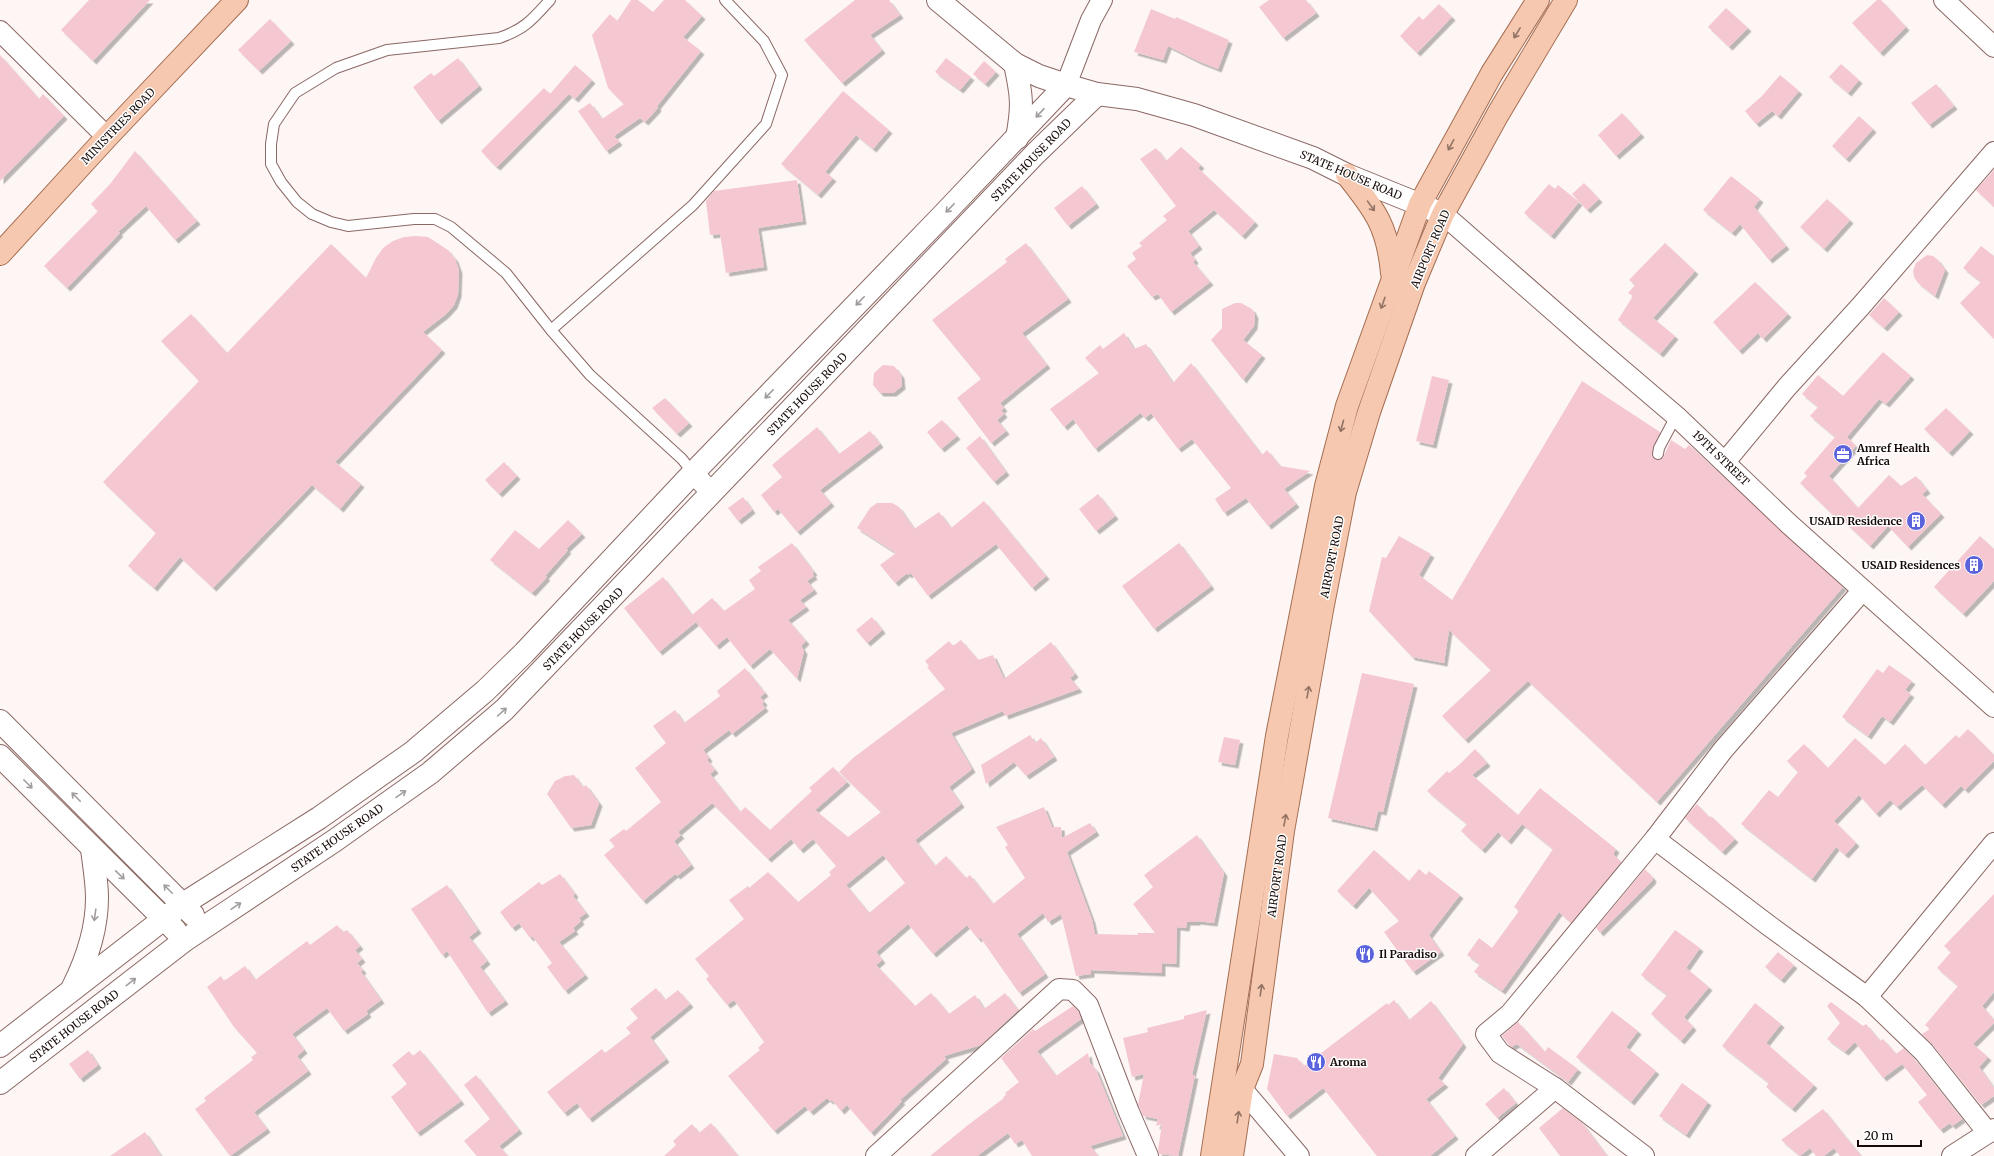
<svg xmlns="http://www.w3.org/2000/svg" width="1994" height="1156" font-family="Merriweather,serif">
	<defs>
		<filter id="shadow"><feDropShadow dx="3.5" dy="3.5" stdDeviation="0" flood-color="#0004"/></filter>
	</defs>
	<rect width="100%" height="100%" fill="#fef6f5"/>
	<g fill="#f5c8d1" fill-rule="evenodd" filter="url(#shadow)">
		<polygon points="89,0 150,0 93,61 61,30"/>
		<polygon points="631,0 638,0 653,12 664,0 685,0 702,16 683,37 701,51 657,106 658,108 645,122 640,118 614,136 619,142 606,151 578,111 590,103 602,119 624,104 608,88 592,35 610,14 617,21"/>
		<polygon points="855,0 889,0 900,15 870,35 882,50 842,83 804,40"/>
		<polygon points="1269,0 1306,0 1316,13 1283,38 1259,7"/>
		<polygon points="1877,0 1881,0 1906,27 1880,53 1852,23"/>
		<polygon points="1439,4 1452,17 1417,53 1400,36 1419,16 1423,20"/>
		<polygon points="1726,8 1748,28 1729,47 1708,27"/>
		<polygon points="1151,9 1175,19 1176,17 1229,40 1218,69 1198,61 1168,46 1163,60 1134,52"/>
		<polygon points="270,19 291,41 259,71 238,50"/>
		<polygon points="0,55 39,99 43,94 64,116 0,181"/>
		<polygon points="458,58 479,86 438,121 413,87 431,73 434,76"/>
		<polygon points="946,58 971,77 960,90 935,72"/>
		<polygon points="984,61 996,72 985,84 973,74"/>
		<polygon points="1841,64 1859,80 1848,93 1829,77"/>
		<polygon points="575,65 592,80 575,99 569,94 497,167 493,164 481,151 544,88 550,94"/>
		<polygon points="1780,75 1799,91 1778,116 1772,111 1756,124 1745,111 1762,96"/>
		<polygon points="1936,84 1954,106 1929,125 1911,103"/>
		<polygon points="843,91 889,130 873,149 856,135 825,172 833,178 818,195 781,164"/>
		<polygon points="1622,113 1641,134 1616,156 1598,135"/>
		<polygon points="1859,116 1873,129 1846,159 1832,146"/>
		<polygon points="1181,147 1201,165 1198,168 1255,222 1242,236 1214,210 1188,231 1199,246 1190,253 1195,260 1193,262 1210,282 1171,312 1158,294 1152,297 1127,266 1136,259 1132,253 1142,246 1139,243 1167,220 1163,216 1176,206 1140,159 1156,148 1166,161"/>
		<polygon points="135,151 197,221 175,240 146,206 118,232 120,233 67,288 44,266 98,211 91,204 110,184"/>
		<polygon points="1994,170 1994,207 1976,190"/>
		<polygon points="1731,176 1760,199 1754,207 1786,246 1769,260 1740,224 1732,233 1703,210"/>
		<polygon points="797,180 803,221 758,228 764,267 726,273 720,234 710,235 706,201 714,191"/>
		<polygon points="1584,183 1599,199 1587,210 1572,194"/>
		<polygon points="1549,184 1555,189 1558,185 1579,202 1551,236 1524,213"/>
		<polygon points="1082,186 1096,204 1068,226 1054,208"/>
		<polygon points="1827,199 1850,220 1824,249 1800,227"/>
		<polygon points="415,236 428,237 448,250 455,259 459,270 458,294 454,305 446,314 423,332 442,350 335,462 361,484 340,509 312,485 213,588 180,557 154,588 128,566 156,533 103,482 199,381 161,341 191,314 227,353 331,244 366,278 376,258 383,248 393,241 404,237"/>
		<polygon points="1026,243 1068,299 1022,333 1047,365 1000,403 1004,408 1001,410 1004,414 997,420 1006,431 991,443 957,398 981,379 932,320 1007,262 1005,259"/>
		<polygon points="1665,243 1695,271 1653,318 1675,336 1660,354 1618,320 1633,296 1628,293 1635,285 1629,280"/>
		<polygon points="1981,246 1994,256 1994,339 1960,303 1981,282 1963,268"/>
		<polygon points="1927,255 1933,256 1938,260 1945,270 1935,296 1918,283 1914,277 1913,271 1916,263"/>
		<polygon points="1755,282 1788,314 1763,339 1758,333 1739,351 1713,322"/>
		<polygon points="1884,298 1899,312 1884,328 1869,315"/>
		<polygon points="1235,303 1241,303 1252,309 1255,315 1254,326 1243,340 1262,355 1243,380 1211,340 1222,328 1222,309"/>
		<polygon points="1124,333 1134,349 1146,344 1173,383 1191,363 1262,455 1267,450 1280,466 1310,471 1284,489 1296,504 1268,526 1246,498 1224,513 1215,499 1231,488 1192,439 1178,449 1151,413 1145,418 1140,413 1095,449 1073,419 1064,427 1050,409 1099,373 1085,358 1100,345 1103,349"/>
		<polygon points="1883,352 1911,376 1886,404 1879,399 1847,437 1856,446 1829,476 1858,508 1889,475 1901,486 1916,476 1927,490 1922,494 1941,514 1908,547 1888,526 1870,546 1836,514 1834,516 1800,483 1807,476 1804,473 1835,437 1810,416 1818,407 1802,394 1818,375 1843,396"/>
		<polygon points="883,365 894,366 901,375 902,386 893,393 880,393 873,385 874,373"/>
		<polygon points="1432,376 1449,380 1433,445 1416,441"/>
		<polygon points="1582,381 1660,432 1653,447 1652,456 1654,459 1660,460 1663,458 1671,440 1685,449 1689,445 1843,587 1657,802 1528,681 1465,740 1442,716 1491,670 1449,630 1444,663 1412,657 1369,611 1382,557 1386,558 1399,536 1431,554 1419,575 1452,600"/>
		<polygon points="665,398 689,423 677,434 652,408"/>
		<polygon points="1946,408 1970,431 1949,453 1924,429"/>
		<polygon points="942,420 957,436 941,449 927,432"/>
		<polygon points="817,427 839,454 870,431 880,444 820,490 831,503 797,532 778,509 774,512 761,495 782,477 772,465"/>
		<polygon points="980,436 1006,472 994,482 966,448"/>
		<polygon points="504,462 517,476 499,494 485,480"/>
		<polygon points="1098,494 1115,516 1096,531 1079,509"/>
		<polygon points="743,497 752,510 738,521 728,508"/>
		<polygon points="984,501 1046,576 1032,588 996,544 928,596 911,573 908,575 907,573 895,583 880,565 896,553 857,528 870,508 877,503 892,503 899,507 914,529 939,512 951,528"/>
		<polygon points="568,520 582,534 566,549 568,550 545,576 547,577 532,593 490,560 515,530 539,549"/>
		<polygon points="1980,536 1994,549 1994,581 1963,614 1934,587"/>
		<polygon points="792,543 814,572 812,573 814,576 807,581 814,590 800,600 806,607 788,620 806,641 801,646 804,651 797,679 770,649 750,666 727,637 716,646 696,622 659,652 624,608 663,577 692,615 712,598 724,611 755,589 749,580 761,571 758,567"/>
		<polygon points="1179,543 1211,586 1154,629 1122,586"/>
		<polygon points="872,617 882,630 867,643 856,630"/>
		<path d="M961 640 978 660 993 655 1004 679 1051 642 1075 674 1070 678 1079 689 1005 716 1003 711 951 733 972 769 949 787 961 804 915 840 935 866 946 856 966 878 970 875 993 904 1025 878 1005 847 1008 845 996 827 1044 807 1052 827H1061L1062 838 1090 823 1096 832 1067 852 1092 920 1095 934 1138 935 1137 933H1155L1133 904 1153 887 1144 875 1197 835 1224 873 1214 923 1197 921V922H1187L1186 928 1177 927 1176 964 1162 963V973L1091 970V974L1076 976 1061 914 1048 922 1043 913 1017 934 1045 974 1019 993 980 937 978 939 967 925 933 954 908 924 876 952 882 960 876 965 915 1006 931 993 949 1014 975 995 984 1009 1005 993 1018 1010 981 1045 944 1056 946 1059 900 1100 902 1101 871 1133 847 1105 841 1111 832 1100 830 1101 827 1098 810 1112 805 1106 774 1131 728 1076 760 1050 758 1048 764 1042 734 1000 727 1005 706 979 709 976 695 959 744 919 729 900 748 886 749 888 768 872 798 902 831 875 829 872 836 866 813 839 800 850 791 839 768 859 712 803 678 832 681 835 674 841 691 865 677 876 675 874 643 901 604 855 615 846 609 840 624 829 626 831 661 802 635 768 666 743 653 726 675 710 684 723 720 696 717 691 745 668 765 693 760 697 764 702 762 704 765 708 732 734 729 730 703 750 709 758 707 760 715 770 710 774 740 812 745 807 770 830 812 791 809 788 833 767 847 782 815 810 848 837 881 812 839 772 853 758 945 689 927 667 929 666 925 661 949 641 953 646ZM883 855 905 883 869 913 846 885Z"/>
		<polygon points="1889,665 1912,681 1905,690 1911,694 1890,722 1882,716 1868,736 1842,717 1877,669 1883,673"/>
		<polygon points="1362,673 1414,684 1383,812 1378,811 1374,828 1328,818"/>
		<polygon points="1968,729 1994,755 1994,761 1965,790 1961,786 1942,805 1922,785 1897,807 1890,800 1876,814 1859,795 1834,821 1856,843 1845,855 1836,847 1812,879 1741,824 1769,790 1778,797 1798,772 1787,761 1804,744 1828,768 1855,738 1885,765 1905,744 1925,765 1956,735 1959,738"/>
		<polygon points="1030,735 1035,743 1041,738 1054,757 1026,776 1014,762 986,784 981,765"/>
		<polygon points="1224,737 1240,740 1235,765 1218,762"/>
		<polygon points="1475,749 1487,763 1472,775 1518,815 1540,788 1616,849 1613,854 1621,862 1571,923 1559,912 1502,991 1474,972 1480,964 1467,955 1479,938 1492,948 1519,911 1514,907 1553,849 1522,824 1508,841 1498,832 1482,850 1461,831 1467,824 1427,791 1447,771 1449,773 1460,764"/>
		<polygon points="574,775 583,787 586,785 599,803 591,825 571,828 547,794 555,781 565,776"/>
		<polygon points="1697,804 1710,818 1711,816 1735,839 1722,852 1685,818"/>
		<polygon points="1374,850 1409,881 1419,869 1426,875 1429,871 1460,895 1429,935 1441,952 1413,972 1384,932 1399,921 1369,888 1353,906 1337,891"/>
		<polygon points="1645,869 1653,878 1652,881 1600,933 1596,928"/>
		<polygon points="560,874 575,894 573,896 586,913 579,918 581,921 573,928 575,931 559,942 585,975 565,991 547,967 552,963 532,936 530,938 519,923 512,928 500,912 539,882 542,885"/>
		<polygon points="447,885 478,930 469,937 487,961 480,967 505,1001 488,1013 447,951 442,955 411,909"/>
		<polygon points="1994,894 1994,992 1982,1006 1994,1020 1994,1023 1973,1044 1988,1057 1979,1067 1994,1088 1994,1096 1981,1105 1933,1045 1922,1034 1930,1029 1925,1025 1958,986 1937,968 1951,952 1944,946"/>
		<polygon points="337,925 343,932 347,930 360,946 355,950 362,959 357,963 363,970 361,972 381,1000 366,1011 368,1014 344,1031 327,1008 292,1034 304,1050 297,1056 308,1071 254,1112 267,1129 230,1156 195,1109 206,1101 204,1098 253,1060 251,1057 257,1053 234,1027 207,987 221,976 224,981 245,966 255,980 307,941 310,945"/>
		<polygon points="1675,930 1700,948 1686,968 1709,987 1684,1017 1693,1027 1681,1041 1651,1014 1667,995 1641,975"/>
		<polygon points="1778,952 1794,965 1781,980 1765,967"/>
		<polygon points="656,988 665,1000 678,990 690,1004 650,1037 666,1059 589,1119 577,1103 564,1113 547,1092 602,1049 605,1053 631,1033 626,1028 638,1018 630,1009"/>
		<polygon points="1394,1000 1409,1020 1431,1001 1463,1044 1438,1078 1445,1084 1426,1099 1455,1136 1430,1156 1377,1156 1323,1088 1287,1116 1267,1089 1274,1054 1297,1058 1304,1066 1387,1003 1388,1005"/>
		<polygon points="1831,1002 1863,1026 1866,1024 1880,1041 1883,1039 1896,1054 1904,1048 1915,1060 1962,1119 1952,1126 1950,1123 1940,1130 1918,1102 1927,1095 1902,1064 1883,1078 1855,1042 1845,1052 1827,1039 1840,1023 1827,1006"/>
		<polygon points="1755,1003 1781,1024 1766,1043 1814,1085 1792,1109 1766,1087 1769,1083 1722,1046"/>
		<polygon points="1073,1006 1078,1011 1081,1019 1037,1051 1056,1076 1088,1053 1090,1063 1096,1070 1123,1136 1090,1146 1098,1156 1032,1156 1022,1140 1015,1144 1008,1133 977,1156 930,1156 968,1125 1004,1098 1003,1097 1006,1095 1005,1093 1019,1082 1001,1058 1033,1029 1035,1031"/>
		<polygon points="1207,1010 1192,1075 1195,1075 1178,1156 1159,1154 1158,1150 1162,1124 1156,1126 1158,1119 1143,1116 1138,1104 1144,1074 1132,1077 1123,1038 1148,1032 1147,1028 1184,1019 1184,1016"/>
		<polygon points="1612,1011 1638,1031 1626,1047 1656,1071 1631,1102 1576,1057"/>
		<polygon points="1518,1022 1545,1052 1548,1047 1578,1069 1568,1082 1517,1044 1511,1047 1502,1036"/>
		<polygon points="88,1050 98,1065 80,1079 69,1064"/>
		<polygon points="420,1050 461,1101 417,1133 391,1097 407,1084 392,1065 409,1051 413,1056"/>
		<polygon points="476,1075 519,1130 499,1146 508,1156 477,1156 464,1141 490,1119 464,1085"/>
		<polygon points="1682,1083 1708,1102 1686,1135 1659,1116"/>
		<polygon points="1504,1088 1516,1103 1497,1118 1485,1104"/>
		<polygon points="1563,1108 1582,1123 1607,1156 1560,1156 1539,1128"/>
		<polygon points="1823,1109 1861,1156 1840,1156 1834,1148 1824,1156 1816,1156 1810,1148 1800,1156 1781,1140"/>
		<polygon points="711,1123 738,1156 664,1156 676,1145 673,1141 692,1124 699,1133"/>
		<polygon points="145,1132 161,1156 110,1156"/>
	</g>
	<g fill="none" stroke-linecap="round" stroke-linejoin="round">
		<g stroke="#8a6864" stroke-width="12">
			<g id="service">
				<path d="M550 0C532 20 525 29 499 38L387 50 336 68 295 93 274 124 271 144V164L281 182 297 202 312 214 331 222 348 226 414 219H435L451 227 506 273 551 330 590 375 682 459 693 473"/>
				<polyline points="551,330 693,205 766,124 782,75 764,41 725,0"/>
				<polyline points="1658,454 1659,448 1676,416"/>
			</g>
		</g>
		<g stroke="#8a6864" stroke-width="22">
			<g id="minor">
				<polyline points="1944,0 1994,47"/>
				<polyline points="0,31 107,137"/>
				<polyline points="1066,85 1091,20 1102,0"/>
				<polyline points="1443,214 1588,341 1676,416 1789,524 1994,707"/>
				<polyline points="1725,462 1787,387 1860,307 1994,152"/>
				<polyline points="693,473 712,493"/>
				<polyline points="1655,839 1768,925 1867,997 1924,1052 1988,1133"/>
				<polyline points="1867,997 1994,843"/>
				<polyline points="1242,1089 1299,1156"/>
				<polyline points="876,1156 1059,989 1073,990 1088,1005 1129,1112 1148,1156"/>
				<polyline points="1476,1156 1555,1088"/>
				<polyline points="1644,1156 1555,1088 1500,1053 1486,1034 1510,1014 1655,839 1723,750 1862,591"/>
				<polyline points="1952,1156 1994,1129"/>
			</g>
		</g>
		<g stroke="#8a6864" stroke-width="24">
			<polyline id="tertiary" points="938,0 1015,64 1039,76 1066,85"/>
		</g>
		<g stroke="#8a6864" stroke-width="24">
			<g id="secondary">
				<path d="M1015 64C1022 96 1023 106 1017 138"/>
				<polyline points="0,721 193,915"/>
				<polyline points="0,756 175,930"/>
				<path d="M73 987C87 959 97 930 97 898 97 882 94 865 92 849"/>
				<polyline points="0,1046 183,904 319,818 413,752 485,691 524,653 693,473 942,216 1066,85 1097,94 1137,99 1194,115 1313,158 1347,175 1443,214"/>
				<polyline points="0,1083 185,940 334,841 430,773 504,710 1036,153 1097,94"/>
			</g>
		</g>
		<g stroke="#a46e52" stroke-width="24">
			<g id="primary">
				<path d="M1347 175C1375 210 1388 227 1392 273"/>
				<polyline points="0,254 107,137 237,0"/>
				<polyline points="1212,1156 1277,736 1326,486 1347,406 1420,204 1492,73 1538,0"/>
				<polyline points="1232,1156 1242,1089 1252,1064 1283,831 1322,610 1345,492 1369,412 1414,283 1443,214 1498,114 1566,0"/>
			</g>
		</g>
		<use href="#service" stroke="#fff" stroke-width="10"/>
		<use href="#minor" stroke="#fff" stroke-width="20"/>
		<use href="#tertiary" stroke="#fff" stroke-width="22"/>
		<use href="#secondary" stroke="#fff" stroke-width="22"/>
		<use href="#primary" stroke="#f6c8af" stroke-width="22"/>
	</g>
	<defs><path id="oneway-shaft" d="M-6 0H5M1.5-3L5.5 0L1.5 3" fill="none" stroke-width="1.6" stroke-linecap="round" stroke-linejoin="round"/></defs>
	<g stroke="#927364">
		<use href="#oneway-shaft" transform="translate(1517 33) rotate(122)"/>
		<use href="#oneway-shaft" transform="translate(1451 145) rotate(118)"/>
		<use href="#oneway-shaft" transform="translate(1371 206) rotate(54)"/>
		<use href="#oneway-shaft" transform="translate(1383 303) rotate(109)"/>
		<use href="#oneway-shaft" transform="translate(1342 426) rotate(105)"/>
		<use href="#oneway-shaft" transform="translate(1308 692) rotate(-80)"/>
		<use href="#oneway-shaft" transform="translate(1285 820) rotate(-80)"/>
		<use href="#oneway-shaft" transform="translate(1261 990) rotate(-82)"/>
		<use href="#oneway-shaft" transform="translate(1238 1117) rotate(-81)"/>
	</g>
	<g stroke="#a29d9d">
		<use href="#oneway-shaft" transform="translate(1040 113) rotate(133)"/>
		<use href="#oneway-shaft" transform="translate(950 208) rotate(134)"/>
		<use href="#oneway-shaft" transform="translate(860 301) rotate(134)"/>
		<use href="#oneway-shaft" transform="translate(769 394) rotate(134)"/>
		<use href="#oneway-shaft" transform="translate(502 712) rotate(-42)"/>
		<use href="#oneway-shaft" transform="translate(28 784) rotate(45)"/>
		<use href="#oneway-shaft" transform="translate(401 794) rotate(-35)"/>
		<use href="#oneway-shaft" transform="translate(76 797) rotate(-135)"/>
		<use href="#oneway-shaft" transform="translate(120 875) rotate(44)"/>
		<use href="#oneway-shaft" transform="translate(168 889) rotate(-135)"/>
		<use href="#oneway-shaft" transform="translate(236 906) rotate(-34)"/>
		<use href="#oneway-shaft" transform="translate(95 915) rotate(98)"/>
		<use href="#oneway-shaft" transform="translate(131 982) rotate(-38)"/>
	</g>
	<defs>
		<g id="office-disc" transform="scale(1)"><circle r="9.5" fill="#5a63db" stroke="#fff"/><path d="M-6-3h4V-5.5h4V-3h4V5H-6ZM-1-4.5V-3h2v-1.5ZM-6 0V1H6V0Z" fill="#fff"/></g>
		<g id="building-disc" transform="scale(1)"><circle r="9.5" fill="#5a63db" stroke="#fff"/><path d="M-4-6H4V6H1V3H-1V6H-4ZM-2.5-4.3h1.7v1.8h-1.7ZM.8-4.3h1.7v1.8H.8ZM-2.5-1h1.7V.8h-1.7ZM.8-1h1.7V.8H.8Z" fill="#fff"/></g>
		<g id="restaurant-disc" transform="scale(1)"><circle r="9.5" fill="#5a63db" stroke="#fff"/><path d="M-5-6h1v4h1v-4h1v4h1v-4h1v5L-1.5 .5V6h-2V.5L-5-1ZM5-6V6H3V1.5H1.5Q1.5-4 5-6Z" fill="#fff"/></g>
	</defs>
	<g fill-rule="evenodd">
		<use href="#office-disc" x="1843" y="454"/>
		<use href="#building-disc" x="1916" y="521"/>
		<use href="#building-disc" x="1974" y="565"/>
		<use href="#restaurant-disc" x="1365" y="954"/>
		<use href="#restaurant-disc" x="1316" y="1062"/>
	</g>
	<g text-anchor="middle" dominant-baseline="central" stroke-width="3" stroke-linejoin="round" paint-order="stroke">
		<g font-size="11" fill="#170b09" stroke="#fff">
			<text transform="translate(118 126) rotate(-46)">MINISTRIES ROAD</text>
			<text transform="translate(1031 160) rotate(-46)">STATE HOUSE ROAD</text>
			<text transform="translate(1351 175) rotate(23)">STATE HOUSE ROAD</text>
			<text transform="translate(1430 249) rotate(-67)">AIRPORT ROAD</text>
			<text transform="translate(807 394) rotate(-46)">STATE HOUSE ROAD</text>
			<text transform="translate(1721 458) rotate(44)">19TH STREET</text>
			<text transform="translate(1332 557) rotate(-79)">AIRPORT ROAD</text>
			<text transform="translate(583 629) rotate(-46)">STATE HOUSE ROAD</text>
			<text transform="translate(337 838) rotate(-35)">STATE HOUSE ROAD</text>
			<text transform="translate(1277 876) rotate(-82)">AIRPORT ROAD</text>
			<text transform="translate(74 1026) rotate(-38)">STATE HOUSE ROAD</text>
		</g>
		<g font-size="11" font-weight="bold" fill="#170b09" stroke="#fff" text-anchor="start">
			<text x="1857" y="448">Amref Health<tspan x="1857" dy="13">Africa</tspan></text>
			<text x="1902" y="521" text-anchor="end">USAID Residence</text>
			<text x="1960" y="565" text-anchor="end">USAID Residences</text>
			<text x="1379" y="954">Il Paradiso</text>
			<text x="1330" y="1062">Aroma</text>
		</g>
	</g>
	<path d="M1858 1140v6h63v-6" fill="none" stroke="#170b09" stroke-width="2"/>
	<text x="1864" y="1140" font-size="12" fill="#170b09" stroke="#ffffff" stroke-width="3" paint-order="stroke">20 m</text>
</svg>
